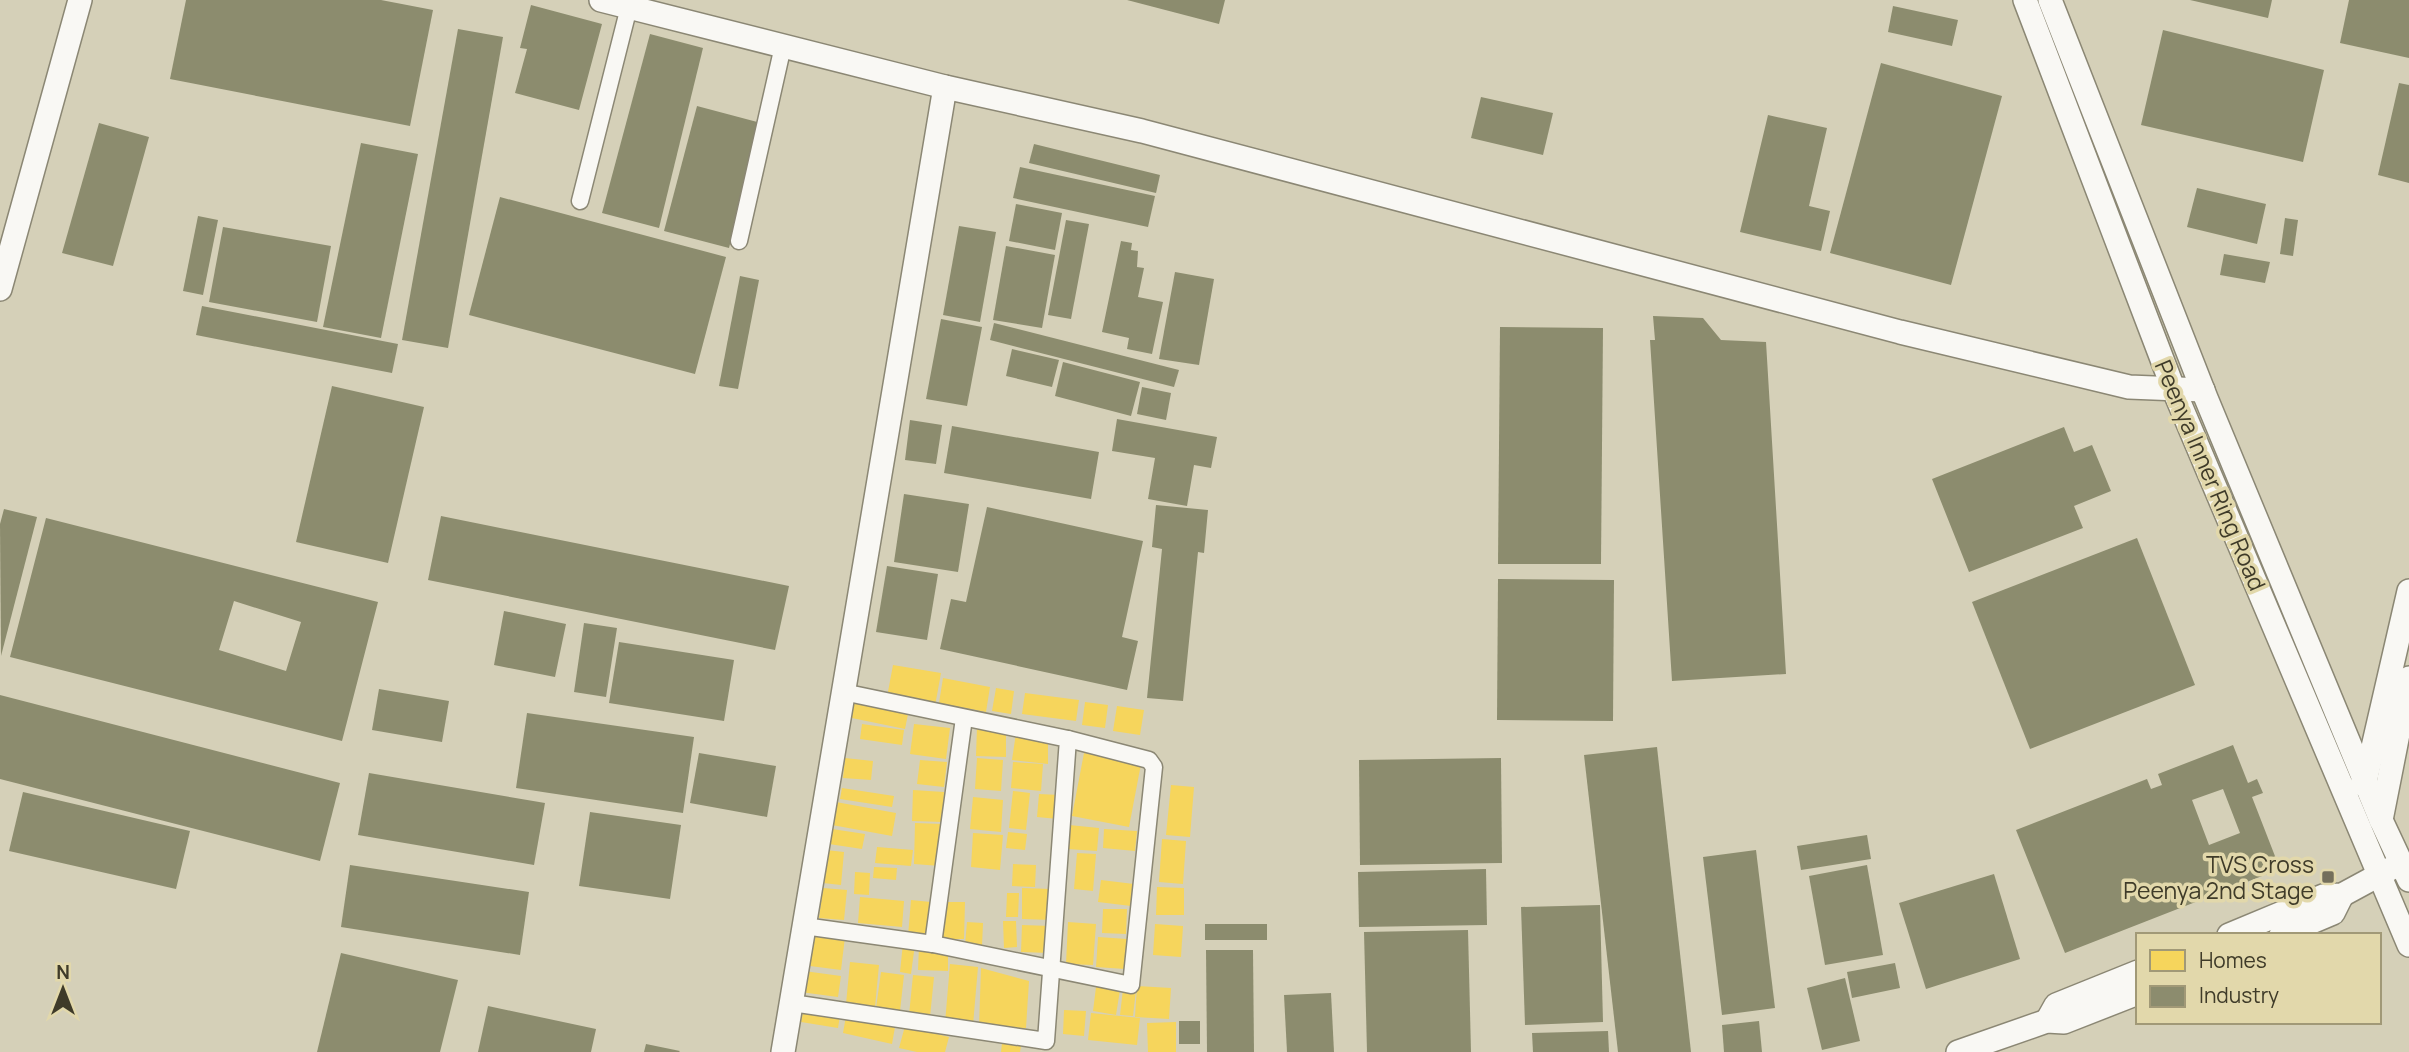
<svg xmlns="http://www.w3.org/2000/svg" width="2409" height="1052" font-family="Manrope,sans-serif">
	<rect width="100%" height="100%" fill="#d5d0b8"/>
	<g fill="#f6d55c">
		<polygon points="893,665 941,673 935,706 887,697"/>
		<polygon points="943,678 990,687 986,712 939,703"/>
		<polygon points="996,688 1014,691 1011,714 992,711"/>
		<polygon points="1025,693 1079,700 1076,721 1022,714"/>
		<polygon points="851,699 908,714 905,729 847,717"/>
		<polygon points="1085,702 1108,705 1105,728 1082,725"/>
		<polygon points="1117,706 1144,710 1140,735 1113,731"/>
		<polygon points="862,724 904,730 902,745 860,739"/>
		<polygon points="914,724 950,728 946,759 910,754"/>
		<polygon points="977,727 1006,730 1006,757 976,756"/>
		<polygon points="1016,733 1048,740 1048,764 1012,760"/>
		<polygon points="1084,753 1141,764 1129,827 1072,816"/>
		<polygon points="845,758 873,761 871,780 843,778"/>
		<polygon points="977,758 1003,760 1001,791 975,789"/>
		<polygon points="920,760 947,762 944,787 917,784"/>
		<polygon points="1013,762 1043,764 1041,791 1011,788"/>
		<polygon points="1171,785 1194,787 1190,837 1166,835"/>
		<polygon points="842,788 894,796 892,807 840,799"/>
		<polygon points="913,790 944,792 943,822 912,821"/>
		<polygon points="1013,791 1030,793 1026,830 1009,828"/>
		<polygon points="1039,794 1060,795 1058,819 1037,817"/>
		<polygon points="973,797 1003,800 1001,832 970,829"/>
		<polygon points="836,802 896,813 892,836 832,825"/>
		<polygon points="915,823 943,824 940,866 914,864"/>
		<polygon points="1069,825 1099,828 1097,851 1067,849"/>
		<polygon points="832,829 865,834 862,849 829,844"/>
		<polygon points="1104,829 1137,831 1135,851 1103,848"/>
		<polygon points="1008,832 1027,834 1025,850 1006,848"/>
		<polygon points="973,833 1003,835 1000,870 971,867"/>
		<polygon points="1162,839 1186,841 1183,884 1159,882"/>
		<polygon points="877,847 913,850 911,866 875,863"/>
		<polygon points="826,850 844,852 841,885 823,883"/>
		<polygon points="1077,853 1096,854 1093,891 1074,889"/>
		<polygon points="1013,864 1036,865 1035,887 1012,886"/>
		<polygon points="874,867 897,868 896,880 873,878"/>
		<polygon points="855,872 870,873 869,895 854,894"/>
		<polygon points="1101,880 1134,884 1131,906 1098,902"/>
		<polygon points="1157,887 1184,888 1184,915 1156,915"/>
		<polygon points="823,888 847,890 844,920 819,918"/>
		<polygon points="1022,888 1051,889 1051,920 1022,919"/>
		<polygon points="1007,893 1019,893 1018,917 1006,917"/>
		<polygon points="860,897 904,901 902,927 858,923"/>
		<polygon points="911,900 931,902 929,937 908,936"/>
		<polygon points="942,902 965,902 964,939 941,939"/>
		<polygon points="1103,909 1127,909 1126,934 1102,933"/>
		<polygon points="1003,921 1016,921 1017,947 1004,948"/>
		<polygon points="967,922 983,923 982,946 965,945"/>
		<polygon points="1068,922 1096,924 1093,965 1066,964"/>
		<polygon points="1155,924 1183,926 1181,957 1153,955"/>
		<polygon points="1022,925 1051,926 1050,953 1021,952"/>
		<polygon points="814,933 845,937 841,970 810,966"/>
		<polygon points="1098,937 1127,939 1125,969 1096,967"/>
		<polygon points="903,943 915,944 911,974 900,972"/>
		<polygon points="919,946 948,950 948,971 918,970"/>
		<polygon points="850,962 879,965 875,1007 846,1004"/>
		<polygon points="950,964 978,967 973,1025 945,1023"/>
		<polygon points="981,968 1029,981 1026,1028 979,1027"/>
		<polygon points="804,971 841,976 838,997 800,992"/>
		<polygon points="881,972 904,975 900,1011 876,1008"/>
		<polygon points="913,975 934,977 930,1017 909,1015"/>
		<polygon points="1137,986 1171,988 1169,1019 1135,1017"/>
		<polygon points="1096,987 1120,990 1116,1015 1093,1011"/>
		<polygon points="1123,989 1136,990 1133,1016 1120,1015"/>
		<polygon points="804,1009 840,1016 838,1028 801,1022"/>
		<polygon points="1064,1010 1086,1011 1084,1036 1063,1034"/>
		<polygon points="1091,1013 1140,1018 1137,1045 1088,1040"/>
		<polygon points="846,1016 895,1027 892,1044 843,1033"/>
		<polygon points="1176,1022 1176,1052 1148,1052 1147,1023"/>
		<polygon points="905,1026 949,1037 945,1052 917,1052 899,1048"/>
		<polygon points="1002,1043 1021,1046 1020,1052 1001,1052"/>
	</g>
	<g fill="#8c8c6e" fill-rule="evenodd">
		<polygon points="186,0 381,0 433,10 410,126 170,79"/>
		<polygon points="1127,0 1225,0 1219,24"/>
		<polygon points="2190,0 2272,0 2268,18"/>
		<polygon points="2349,0 2409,0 2409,58 2340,43"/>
		<polygon points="531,5 602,24 579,110 515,93 527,49 520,48"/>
		<polygon points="1893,6 1958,20 1952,46 1888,32"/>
		<polygon points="458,29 503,37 448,348 402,340"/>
		<polygon points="2163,30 2324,70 2303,162 2141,125"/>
		<polygon points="650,34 703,48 659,228 602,213"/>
		<polygon points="1881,63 2002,96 1951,285 1830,253"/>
		<polygon points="2399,83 2409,85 2409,183 2378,175"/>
		<polygon points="1481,97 1553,113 1543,155 1471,138"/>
		<polygon points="697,106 761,123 729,248 664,231"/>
		<polygon points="1768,115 1827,128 1809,206 1830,211 1821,251 1740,232"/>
		<polygon points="99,123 149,137 113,266 62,253"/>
		<polygon points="361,143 418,154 381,338 323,327"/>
		<polygon points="1034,144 1160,175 1156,193 1029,163"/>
		<polygon points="1020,167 1155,196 1148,227 1013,198"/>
		<polygon points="2197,188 2266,204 2257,244 2187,227"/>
		<polygon points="500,197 726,257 695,374 469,315"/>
		<polygon points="1016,204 1062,213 1055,250 1009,241"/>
		<polygon points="198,216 218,220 203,295 183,291"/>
		<polygon points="2285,218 2298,220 2293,256 2280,254"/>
		<polygon points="1066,220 1089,224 1071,319 1048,315"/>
		<polygon points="959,226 996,232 980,322 943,315"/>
		<polygon points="223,227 331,246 317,322 209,302"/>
		<polygon points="1121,241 1132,243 1131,250 1138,251 1137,267 1144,268 1138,297 1163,302 1152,354 1127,349 1129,338 1102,332"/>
		<polygon points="1006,246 1055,255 1042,328 993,320"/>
		<polygon points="2224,254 2270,262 2265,283 2220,275"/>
		<polygon points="1175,272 1214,279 1199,365 1159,359"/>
		<polygon points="740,276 759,280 738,389 719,386"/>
		<polygon points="202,306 398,344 392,373 196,335"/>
		<polygon points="1653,316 1703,318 1721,340 1766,342 1786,674 1672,681 1650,340 1655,340"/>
		<polygon points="941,319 982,327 967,406 926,399"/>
		<polygon points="994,323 1179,370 1174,387 990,340"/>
		<polygon points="1500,327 1603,328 1601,564 1498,564"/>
		<polygon points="1012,349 1059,360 1052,387 1006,376"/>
		<polygon points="1063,362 1140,382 1131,416 1055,396"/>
		<polygon points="332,386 424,407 388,563 296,542"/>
		<polygon points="1142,387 1171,393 1166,420 1137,414"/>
		<polygon points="1117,419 1217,437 1211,468 1194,465 1187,506 1148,499 1155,458 1112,451"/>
		<polygon points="910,420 942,425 936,464 905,460"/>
		<polygon points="952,426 1099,452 1091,499 944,473"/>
		<polygon points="2064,427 2074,452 2092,445 2111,491 2074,506 2083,528 1969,572 1932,479"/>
		<polygon points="904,494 969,504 958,572 894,562"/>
		<polygon points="1156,505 1208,510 1204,553 1198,552 1183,701 1147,698 1162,549 1152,547"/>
		<polygon points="987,507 1143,541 1122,637 1138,641 1127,690 940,649 951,599 966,602"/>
		<polygon points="4,509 37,517 1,656 0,524"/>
		<polygon points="441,516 789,586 775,650 428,580"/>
		<path d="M46 518 378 602 342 741 10 657ZM234 601 301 622 286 671 219 650Z"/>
		<polygon points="2137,538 2195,685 2030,749 1972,602"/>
		<polygon points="887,566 938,574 927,640 876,632"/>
		<polygon points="1498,579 1614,580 1613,721 1497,720"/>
		<polygon points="504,611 566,624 555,677 494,665"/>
		<polygon points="584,623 617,628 606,697 574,692"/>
		<polygon points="619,642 734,660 724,721 609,703"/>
		<polygon points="379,689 449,701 442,742 372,730"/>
		<polygon points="0,695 340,783 320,861 0,779"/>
		<polygon points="527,713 694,737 683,813 516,788"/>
		<path d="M2233 745 2248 783 2257 779 2263 793 2252 797 2280 869 2065 953 2016 830 2147 779 2151 789 2162 785 2158 774ZM2223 789 2240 833 2209 845 2192 800Z"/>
		<polygon points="1657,747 1691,1052 1618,1052 1584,755"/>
		<polygon points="699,753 776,766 767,817 690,803"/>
		<polygon points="1501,758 1502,863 1360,865 1359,760"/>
		<polygon points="369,773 545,803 534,865 358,835"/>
		<polygon points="23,792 190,831 176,889 9,851"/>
		<polygon points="590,812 681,825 670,899 579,886"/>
		<polygon points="1867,835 1871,859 1801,870 1797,846"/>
		<polygon points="1756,850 1775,1008 1722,1015 1703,857"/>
		<polygon points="350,865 529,892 520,955 341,927"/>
		<polygon points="1867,865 1883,955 1825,965 1809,876"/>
		<polygon points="1486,869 1487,925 1359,927 1358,872"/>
		<polygon points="1994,874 2020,959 1926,989 1899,903"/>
		<polygon points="1600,905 1603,1022 1525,1025 1521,907"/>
		<rect x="1205" y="924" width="62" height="16"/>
		<polygon points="1468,930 1471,1052 1367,1052 1364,932"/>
		<polygon points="1206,950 1253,950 1254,1052 1207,1052"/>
		<polygon points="341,953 458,980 440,1052 317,1052"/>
		<polygon points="1895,963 1900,988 1852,998 1847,972"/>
		<polygon points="1845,978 1860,1041 1822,1050 1807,988"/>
		<polygon points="1331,993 1334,1052 1287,1052 1284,995"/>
		<polygon points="488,1006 596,1029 591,1052 478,1052"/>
		<rect x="1179" y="1021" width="21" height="23"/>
		<polygon points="1759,1021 1762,1052 1724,1052 1722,1025"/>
		<polygon points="1608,1031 1609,1052 1533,1052 1532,1033"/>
		<polygon points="646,1044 680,1051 679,1052 644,1052"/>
	</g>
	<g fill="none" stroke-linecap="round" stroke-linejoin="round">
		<g stroke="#8b8774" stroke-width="19">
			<g id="street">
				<polyline points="580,201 629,7"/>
				<polyline points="739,241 783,46"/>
				<polyline points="804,926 933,944 1131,985 1154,767 1149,760 1068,739"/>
				<polyline points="933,944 964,718"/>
				<polyline points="792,1003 1046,1041 1068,739 843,692"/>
			</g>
		</g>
		<g stroke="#8b8774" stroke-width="26">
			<g id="secondary">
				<polyline points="601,0 945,87 1142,131 1900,332 2129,387 2203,390"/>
				<polyline points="2025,0 2173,388 2409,945"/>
				<polyline points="2050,0 2206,398 2381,820 2409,880"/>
				<polyline points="0,289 80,0"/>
				<polyline points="2362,784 2365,782 2409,591"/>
				<polyline points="2381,820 2409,678"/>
				<polyline points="2229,935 2323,896 2342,895 2390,869"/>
				<polyline points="2281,935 2333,913 2342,895"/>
				<polyline points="2047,1021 2056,1005 2138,972"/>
				<polyline points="783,1052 945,87"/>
				<polyline points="1958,1052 2047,1021 2064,1022 2138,993"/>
			</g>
		</g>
		<use href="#street" stroke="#f9f8f4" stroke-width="16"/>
		<use href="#secondary" stroke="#f9f8f4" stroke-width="23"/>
	</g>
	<rect fill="#746f5b" stroke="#e2d8ab" stroke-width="2.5" x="2321" y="870" width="14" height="14" rx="3.5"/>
	<g text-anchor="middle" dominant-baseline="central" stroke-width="7" stroke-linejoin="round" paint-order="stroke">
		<g font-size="23" fill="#3f3b29" stroke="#e2d8ab">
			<text transform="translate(2211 475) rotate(67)">Peenya Inner Ring Road</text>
		</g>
		<g font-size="23" fill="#3f3b29" stroke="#e2d8ab" text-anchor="end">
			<text x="2314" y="864">TVS Cross<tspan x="2314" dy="26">Peenya 2nd Stage</tspan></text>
		</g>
	</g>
	<rect x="2136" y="933" width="245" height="91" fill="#e2d8ab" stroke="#a19977" stroke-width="2"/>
	<rect x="2150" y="950" width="35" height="21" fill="#f6d55c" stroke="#a19977" stroke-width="2"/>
	<text x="2199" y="968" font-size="21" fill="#3f3b29">Homes</text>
	<rect x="2150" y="986" width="35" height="21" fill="#8c8c6e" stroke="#a19977" stroke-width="2"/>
	<text x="2199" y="1003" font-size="21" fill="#3f3b29">Industry</text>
	<g transform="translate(63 989)" stroke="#e2d8ab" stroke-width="5" paint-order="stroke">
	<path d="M0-5L12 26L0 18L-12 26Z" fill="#3f3b29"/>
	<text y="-10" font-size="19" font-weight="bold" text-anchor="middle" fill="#3f3b29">N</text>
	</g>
</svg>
